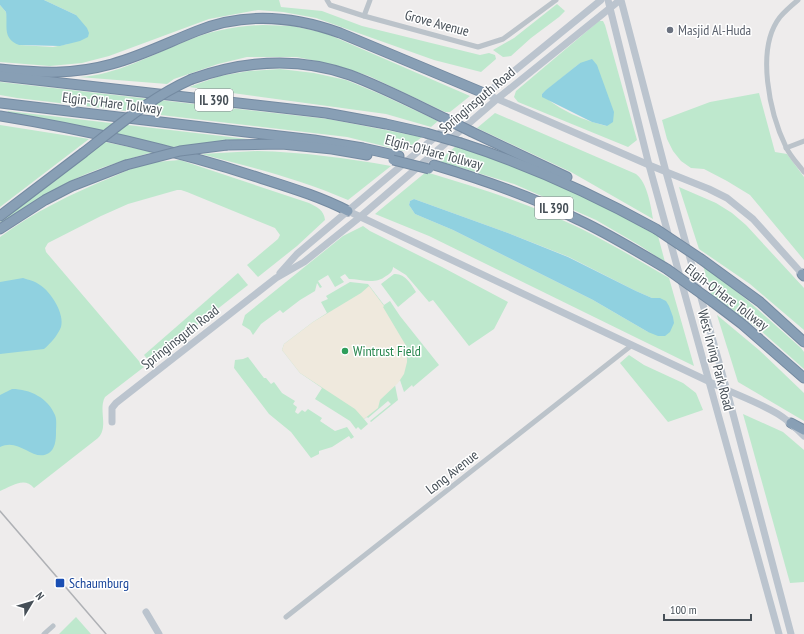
<svg xmlns="http://www.w3.org/2000/svg" width="804" height="634" font-family="'PT Sans Narrow',sans-serif">
	<rect width="100%" height="100%" fill="#eeecec"/>
	<g fill="#bee8cd" fill-rule="evenodd">
		<polygon points="44,0 279,0 281,7 322,11 362,26 480,55 489,53 495,55 496,59 481,72 434,60 316,18 283,12 258,10 209,19 109,56 82,63 50,66 0,62 0,5 6,12 7,17 19,45 53,47 68,44 76,15"/>
		<polygon points="557,4 565,11 559,17 531,38 511,56 503,57 493,50 514,38"/>
		<path d="M599 21H603L605 25 637 140 628 147 518 102 514 97 516 91ZM580 63 607 126C585 121 558 110 542 94Z"/>
		<path d="M263 25 292 26 325 33 470 96 450 112H445L369 76 335 65 297 57H247L218 64 174 79 167 84 79 77C117 75 151 55 186 41 211 31 236 26 263 25Z"/>
		<polygon points="280,69 314,73 346,80 380,94 438,121 431,127 386,114 189,87 220,76 249,71"/>
		<polygon points="0,82 328,119 422,137 404,151 347,137 17,98 0,95"/>
		<polygon points="759,93 775,152 787,154 804,177 804,260 750,195 727,181 704,169 691,168 681,161 673,151 667,139 662,120 710,102"/>
		<polygon points="8,111 247,139 173,147 80,126 7,113"/>
		<path d="M495 113 636 174C647 182 651 206 653 219L571 172 477 128Z"/>
		<polygon points="0,125 89,139 0,207"/>
		<path d="M105 142 153 152C131 158 108 165 86 174 56 187 28 204 1 223L0 220Z"/>
		<path d="M456 146C488 157 520 168 551 181 588 197 623 217 658 236L665 262 639 245 596 220 569 208 514 184 439 161Z"/>
		<path d="M257 151C302 152 346 158 391 166L348 200C300 179 251 167 201 154Z"/>
		<path d="M180 160 309 203C317 207 324 210 325 220L297 246 258 277 247 265 278 239 280 235 275 228 187 192 181 190H177L128 204 101 216 48 243 45 248 46 252 144 367 105 397C98 410 109 427 98 438L34 488C24 476 11 487 0 491V237C34 212 71 194 110 178 124 172 140 164 156 162 164 161 172 161 180 160Z"/>
		<path d="M426 172C469 185 512 198 553 216 594 233 631 256 669 278L694 366 429 236 375 214ZM414 199 508 233 569 257 636 291 652 298H660L648 332 593 300 453 230 415 214 409 205 410 201Z"/>
		<polygon points="679,187 716,203 732,213 746,225 804,288 804,330 750,284 699,249"/>
		<path d="M363 226 370 231 442 267 508 302 494 329 469 346 433 300 429 302 406 275 393 267C393 271 390 274 386 276 375 285 361 279 349 279L345 274 340 277 344 282 335 287 328 275 318 281 322 287 320 288 317 283 315 291 300 300 283 313 280 310 261 324 253 335 250 330 242 325 245 315 343 236Z"/>
		<polygon points="703,265 746,299 801,348 804,352 804,369 760,330 711,294"/>
		<polygon points="238,273 248,285 150,362 144,355"/>
		<path d="M394 274C405 273 411 284 416 292L398 307 381 284Z"/>
		<polygon points="350,282 368,284 384,305 390,301 400,316 439,365 413,387 412,385 404,392 400,380 395,385 398,400 371,422 370,421 391,404 388,401 368,418 367,417 364,419 368,424 361,430 358,427 356,429 350,421 315,399 322,388 300,373 282,350 284,344 313,322 327,313 321,302 328,299 326,296"/>
		<polygon points="717,315 759,350 804,393 804,421 738,382"/>
		<polygon points="629,355 644,365 683,383 696,393 703,410 668,422 620,363"/>
		<polygon points="248,357 264,378 266,378 271,384 274,382 282,393 295,401 293,404 297,407 295,412 298,414 302,410 305,412 308,409 322,418 320,421 335,431 347,427 354,437 351,439 349,436 332,447 319,451 319,454 311,458 291,432 269,414 234,368 235,360 243,359"/>
		<polygon points="743,414 783,432 804,450 804,582 790,583"/>
		<polygon points="76,617 91,634 59,634"/>
	</g>
	<polygon fill="#efe9dd" points="369,286 384,306 383,307 405,344 407,350 407,362 404,374 398,383 380,400 378,408 364,419 355,409 300,373 282,350 284,344 313,322 361,293"/>
	<g fill="#90d1e0">
		<path d="M0 0H44L76 15 87 28 89 33 88 37 80 41 60 46 19 45C2 38 8 27 6 12L0 5Z"/>
		<polygon points="592,59 597,65 614,112 613,122 607,126 592,122 542,97 542,94 546,90 580,63"/>
		<polygon points="414,199 508,233 568,257 636,291 652,298 660,298 666,301 669,306 673,317 674,323 670,332 665,336 658,336 648,332 593,300 453,230 415,214 409,205 410,201"/>
		<path d="M23 278C29 280 35 281 40 285 51 292 65 314 61 327 58 335 50 344 44 349L0 354V282Z"/>
		<path d="M12 389C30 389 48 398 55 415 57 420 56 427 56 433 56 440 55 449 49 453 33 463 20 437 0 447V395Z"/>
	</g>
	<g fill="none" stroke-linecap="round" stroke-linejoin="round">
		<g stroke="#748aa1" stroke-width="11">
			<g id="highway">
				<path d="M0 69C41 73 72 75 112 64 141 56 169 42 197 31 244 12 293 16 340 33L486 94"/>
				<polyline points="0,76 326,113 386,124 426,133"/>
				<path d="M192 79C243 61 297 56 350 75 382 87 413 103 444 118"/>
				<polyline points="0,103 314,140 363,148 399,156"/>
				<path d="M0 116C87 130 173 150 257 177 288 187 319 196 348 211"/>
				<polyline points="472,132 567,177"/>
				<path d="M461 143C529 165 593 194 656 229"/>
				<polyline points="227,145 282,144 332,149 367,155"/>
				<path d="M434 165C484 180 533 197 579 220 609 234 638 252 667 269"/>
				<polyline points="0,216 83,153"/>
				<polyline points="0,229 45,200 72,186 126,165"/>
				<polyline points="701,259 760,302 804,342"/>
				<polyline points="802,274 804,276"/>
				<polyline points="713,302 742,324 804,378"/>
				<polyline points="791,423 804,430"/>
			</g>
		</g>
		<g stroke="#bbc3ca" stroke-width="5">
			<polyline points="327,0 330,5 364,16 478,47 503,39 556,0"/>
			<path d="M798 0C792 5 785 11 780 17 755 49 770 114 786 147 790 156 798 164 804 172"/>
			<polyline points="364,16 370,0"/>
			<polyline points="786,148 804,141"/>
			<polyline points="286,617 632,345"/>
			<polyline points="44,634 53,626"/>
		</g>
		<g stroke="#bbc4ce" stroke-width="7">
			<polyline points="608,0 649,165 779,634"/>
			<polyline points="621,0 666,172 727,391 791,634"/>
			<polyline points="486,94 649,165 709,189 727,198 753,219 804,276"/>
			<path d="M348 211 708 381C731 393 756 401 778 414 788 420 796 428 804 436"/>
			<polyline points="280,273 297,254 486,94 601,0"/>
			<polyline points="112,422 112,408 116,403 276,278 304,262 360,217 497,99 620,0"/>
			<polyline points="146,612 159,634"/>
		</g>
		<use href="#highway" stroke="#889fb5" stroke-width="9"/>
		<polyline stroke="#afb1b5" stroke-width="1.5" points="0,511 106,634"/>
		<g stroke="#748aa1" stroke-width="11" stroke-linecap="butt">
			<g id="highway-bridge">
				<polyline points="444,118 472,132"/>
				<polyline points="426,133 461,143"/>
				<path d="M83 153C118 126 151 97 192 79"/>
				<polyline points="393,160 429,169"/>
				<polyline points="126,165 180,151 227,145"/>
				<polyline points="656,229 701,259"/>
				<polyline points="667,269 713,302"/>
			</g>
		</g>
		<use href="#highway-bridge" stroke="#889fb5" stroke-width="9"/>
	</g>
	<circle fill="#6b7280" stroke="#fff" stroke-width="1.5" cx="670" cy="30" r="4"/>
	<circle fill="#2e9e5b" stroke="#fff" stroke-width="1.5" cx="345" cy="351" r="4"/>
	<rect fill="#1a4fb4" stroke="#fff" stroke-width="1.5" x="55" y="578" width="10" height="10" rx="2"/>
	<g text-anchor="middle" dominant-baseline="central" stroke-width="3" stroke-linejoin="round" paint-order="stroke">
		<g fill="#fff" stroke="#7e8489" stroke-width="1">
			<rect x="195" y="89" width="38" height="22" rx="3"/>
			<rect x="535" y="197" width="38" height="22" rx="3"/>
		</g>
		<g font-size="13" font-weight="bold" fill="#464f57">
			<text x="214" y="100">IL 390</text>
			<text x="554" y="208">IL 390</text>
		</g>
		<g font-size="14" fill="#464f57" stroke="#fff">
			<text transform="translate(437 23) rotate(15)">Grove Avenue</text>
			<text transform="translate(477 100) rotate(-40)">Springinsguth Road</text>
			<text transform="translate(112 103) rotate(7)">Elgin-O'Hare Tollway</text>
			<text transform="translate(434 152) rotate(15)">Elgin-O'Hare Tollway</text>
			<text transform="translate(727 297) rotate(37)">Elgin-O'Hare Tollway</text>
			<text transform="translate(180 337) rotate(-38)">Springinsguth Road</text>
			<text transform="translate(716 360) rotate(75)">West Irving Park Road</text>
			<text transform="translate(452 472) rotate(-38)">Long Avenue</text>
		</g>
		<g font-size="14" fill="#5b616d" stroke="#fff" text-anchor="start">
			<text x="678" y="30">Masjid Al-Huda</text>
		</g>
		<g font-size="14" fill="#27864d" stroke="#fff" text-anchor="start">
			<text x="353" y="351">Wintrust Field</text>
		</g>
		<g font-size="14" fill="#164399" stroke="#fff" text-anchor="start">
			<text x="69" y="583">Schaumburg</text>
		</g>
	</g>
	<g transform="translate(32 602) rotate(52)" stroke="#ffffff" stroke-width="3" paint-order="stroke">
	<path d="M0-3L7 15L0 10L-7 15Z" fill="#464f57"/>
	<text y="-6" font-size="11" font-weight="bold" text-anchor="middle" fill="#464f57">N</text>
	</g>
	<path d="M664 614v6h87v-6" fill="none" stroke="#464f57" stroke-width="2"/>
	<text x="670" y="614" font-size="12" fill="#464f57" stroke="#ffffff" stroke-width="3" paint-order="stroke">100 m</text>
</svg>
